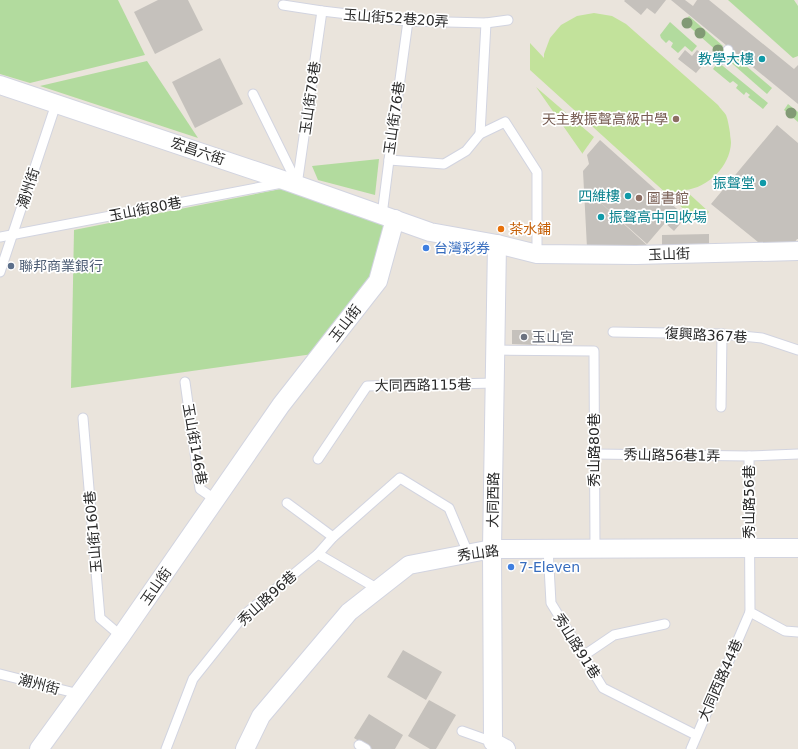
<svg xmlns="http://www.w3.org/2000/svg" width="798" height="749" font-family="'DejaVu Sans','Noto Sans TC',sans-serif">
	<rect width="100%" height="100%" fill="#eae4dc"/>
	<g fill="#b2db9e">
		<polygon points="0,0 118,0 145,55 30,83 0,74"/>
		<polygon points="728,0 794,0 798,6 798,56 793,58"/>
		<polygon points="689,16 723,46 718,52 684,22"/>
		<polygon points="670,22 697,46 692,52 685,46 678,53 671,47 673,43 669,40 666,43 661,38 660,35"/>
		<polygon points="731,53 772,88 767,94 727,59"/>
		<polygon points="147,61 198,138 40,86"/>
		<polygon points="718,62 768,103 763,109 748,97 750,95 746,92 744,95 736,88 738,85 733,81 730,83 713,69"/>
		<polygon points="788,104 798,112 798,122 784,110"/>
		<polygon points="379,159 375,195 318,180 312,166"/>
		<polygon points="286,188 387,225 368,282 313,354 71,388 74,230"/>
	</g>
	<g fill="#c2e29b">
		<path d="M594 13 612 16 626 24 718 105C720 108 724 112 726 115 728 120 729 127 730 133 730 136 731 140 731 143 730 166 708 188 685 190L709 212 699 223 530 70V43L544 58V54L550 38 561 25 577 16Z"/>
		<polygon points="536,87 594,137 582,154 582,153"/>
	</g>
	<g fill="#c5c1bc">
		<polygon points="158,0 188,0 203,30 155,54 134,12"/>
		<polygon points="625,0 666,0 655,14 647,8 641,15 624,1"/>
		<polygon points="671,0 685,0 693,6 697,0 709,0 794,69 798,65 798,104"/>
		<polygon points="685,50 692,56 697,50 708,59 696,73 678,59"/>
		<polygon points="220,58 243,104 195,128 172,82"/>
		<polygon points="777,125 798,143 798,239 797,239 795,242 758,242 711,204"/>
		<polygon points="600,140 686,217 674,231 665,223 647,244 591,194 649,247 587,248 583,171 589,164 587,155"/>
		<polygon points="709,234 709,244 662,245 662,235"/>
		<polygon points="512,330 536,330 537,345 512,344"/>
		<polygon points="403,650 442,672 426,700 387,677"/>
		<polygon points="429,700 456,715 436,749 430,749 408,736"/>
		<polygon points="369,714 403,735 395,749 372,749 354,738"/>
	</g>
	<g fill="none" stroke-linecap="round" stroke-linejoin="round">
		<g stroke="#d2d4e0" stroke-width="11">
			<g id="service">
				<polyline points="283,5 322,11 408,21 486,23 508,20"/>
				<polyline points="720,60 728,50"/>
				<polyline points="253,94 297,183"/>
				<polyline points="480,134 486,23"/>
				<polyline points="389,160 444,164 466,151 480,134 505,122 537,172 537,254"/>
				<polyline points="297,185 322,11"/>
				<polyline points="382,215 389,160 408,21"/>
				<polyline points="0,237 282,183"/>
				<polyline points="0,272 56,104"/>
				<polyline points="613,332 722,334 762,338 798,350"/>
				<polyline points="495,350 594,351 595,548"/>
				<polyline points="185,382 200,489 216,500"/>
				<polyline points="721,407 722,334"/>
				<polyline points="83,418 100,618 121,636"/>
				<polyline points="594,454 749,456 798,454"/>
				<polyline points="749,456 750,612 785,631 798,632"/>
				<polyline points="318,459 367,386 495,383"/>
				<polyline points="287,503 333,537"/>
				<polyline points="548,548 551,603 603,688 696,735"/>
				<polyline points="318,554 333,537 400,478 449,508 468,553"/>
				<polyline points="583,656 614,635 665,624"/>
				<polyline points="0,674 79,694"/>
				<polyline points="462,731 493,742 492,744"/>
				<polyline points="359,745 366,749"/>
				<polyline points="166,749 193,679 244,615 318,554 378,589"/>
				<polyline points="691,749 750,612"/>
			</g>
		</g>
		<g stroke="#d2d4e0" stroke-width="20">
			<g id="minor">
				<polyline points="0,85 289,182 430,232 497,244 537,254 636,255 798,251"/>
				<polyline points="497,244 492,549 493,742 506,749"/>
				<polyline points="39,749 121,636 281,405 378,281 395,219"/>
				<polyline points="245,749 261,716 349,612 409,565 492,549 798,548"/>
			</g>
		</g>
		<use href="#service" stroke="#fff" stroke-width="9"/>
		<use href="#minor" stroke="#fff" stroke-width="18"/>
	</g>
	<g fill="#829a75">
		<circle cx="687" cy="23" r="5.5"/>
		<circle cx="700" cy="33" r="5.5"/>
		<circle cx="718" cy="50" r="5.5"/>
		<circle cx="791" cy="113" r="5.5"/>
	</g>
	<g fill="#0f9aa8" stroke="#fff" stroke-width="1.5">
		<circle cx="762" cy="59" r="4"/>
		<circle cx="763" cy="183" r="4"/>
		<circle cx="628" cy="196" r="4"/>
		<circle cx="601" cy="217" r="4"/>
	</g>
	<g fill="#8d6e63" stroke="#fff" stroke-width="1.5">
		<circle cx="676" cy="119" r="4"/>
		<circle cx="639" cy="198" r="4"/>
	</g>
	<circle fill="#e8710a" stroke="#fff" stroke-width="1.5" cx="501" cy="229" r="4"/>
	<g fill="#3f7fe0" stroke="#fff" stroke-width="1.5">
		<circle cx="426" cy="248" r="4"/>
		<circle cx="511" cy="567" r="4"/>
	</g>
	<circle fill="#5c6f8a" stroke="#fff" stroke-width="1.5" cx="11" cy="266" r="4"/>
	<circle fill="#6b7280" stroke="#fff" stroke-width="1.5" cx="524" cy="337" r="4"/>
	<g text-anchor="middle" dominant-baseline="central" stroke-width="3.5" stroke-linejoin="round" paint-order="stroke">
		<g font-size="14" fill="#292929" stroke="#fff">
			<text transform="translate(396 18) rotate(4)">玉山街52巷20弄</text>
			<text transform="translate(310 98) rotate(-82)">玉山街78巷</text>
			<text transform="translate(394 118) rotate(-82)">玉山街76巷</text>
			<text transform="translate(198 151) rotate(19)">宏昌六街</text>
			<text transform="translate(28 188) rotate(-72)">潮州街</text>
			<text transform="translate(145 209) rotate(-11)">玉山街80巷</text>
			<text transform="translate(669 254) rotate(-2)">玉山街</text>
			<text transform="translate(345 323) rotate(-52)">玉山街</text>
			<text transform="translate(706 335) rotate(3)">復興路367巷</text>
			<text transform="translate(423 385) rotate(-1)">大同西路115巷</text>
			<text transform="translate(195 444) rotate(80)">玉山街146巷</text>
			<text transform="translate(594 450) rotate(-90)">秀山路80巷</text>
			<text transform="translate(672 455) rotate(1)">秀山路56巷1弄</text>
			<text transform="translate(493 500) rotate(-89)">大同西路</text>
			<text transform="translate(749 502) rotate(-90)">秀山路56巷</text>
			<text transform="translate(93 532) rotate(-95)">玉山街160巷</text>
			<text transform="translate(478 553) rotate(-8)">秀山路</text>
			<text transform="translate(156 586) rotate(-55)">玉山街</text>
			<text transform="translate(267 598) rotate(-42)">秀山路96巷</text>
			<text transform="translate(577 646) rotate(58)">秀山路91巷</text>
			<text transform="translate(720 680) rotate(-66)">大同西路44巷</text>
			<text transform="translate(39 684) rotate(15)">潮州街</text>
		</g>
		<g font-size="14" fill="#0d838f" stroke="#fff" text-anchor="end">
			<text x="754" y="59">教學大樓</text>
			<text x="755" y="183">振聲堂</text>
			<text x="620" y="196">四維樓</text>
			<text x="609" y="217" text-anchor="start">振聲高中回收場</text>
		</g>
		<g font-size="14" fill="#785e54" stroke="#fff" text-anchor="end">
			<text x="668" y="119">天主教振聲高級中學</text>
			<text x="647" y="198" text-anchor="start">圖書館</text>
		</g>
		<g font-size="14" fill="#c56008" stroke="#fff" text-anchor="start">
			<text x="509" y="229">茶水鋪</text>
		</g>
		<g font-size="14" fill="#366cbe" stroke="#fff" text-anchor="start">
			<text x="434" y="248">台灣彩券</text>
			<text x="519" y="567">7-Eleven</text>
		</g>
		<g font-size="14" fill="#4e5e75" stroke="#fff" text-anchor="start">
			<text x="19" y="266">聯邦商業銀行</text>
		</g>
		<g font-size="14" fill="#5b616d" stroke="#fff" text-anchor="start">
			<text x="532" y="337">玉山宮</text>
		</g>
	</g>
</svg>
